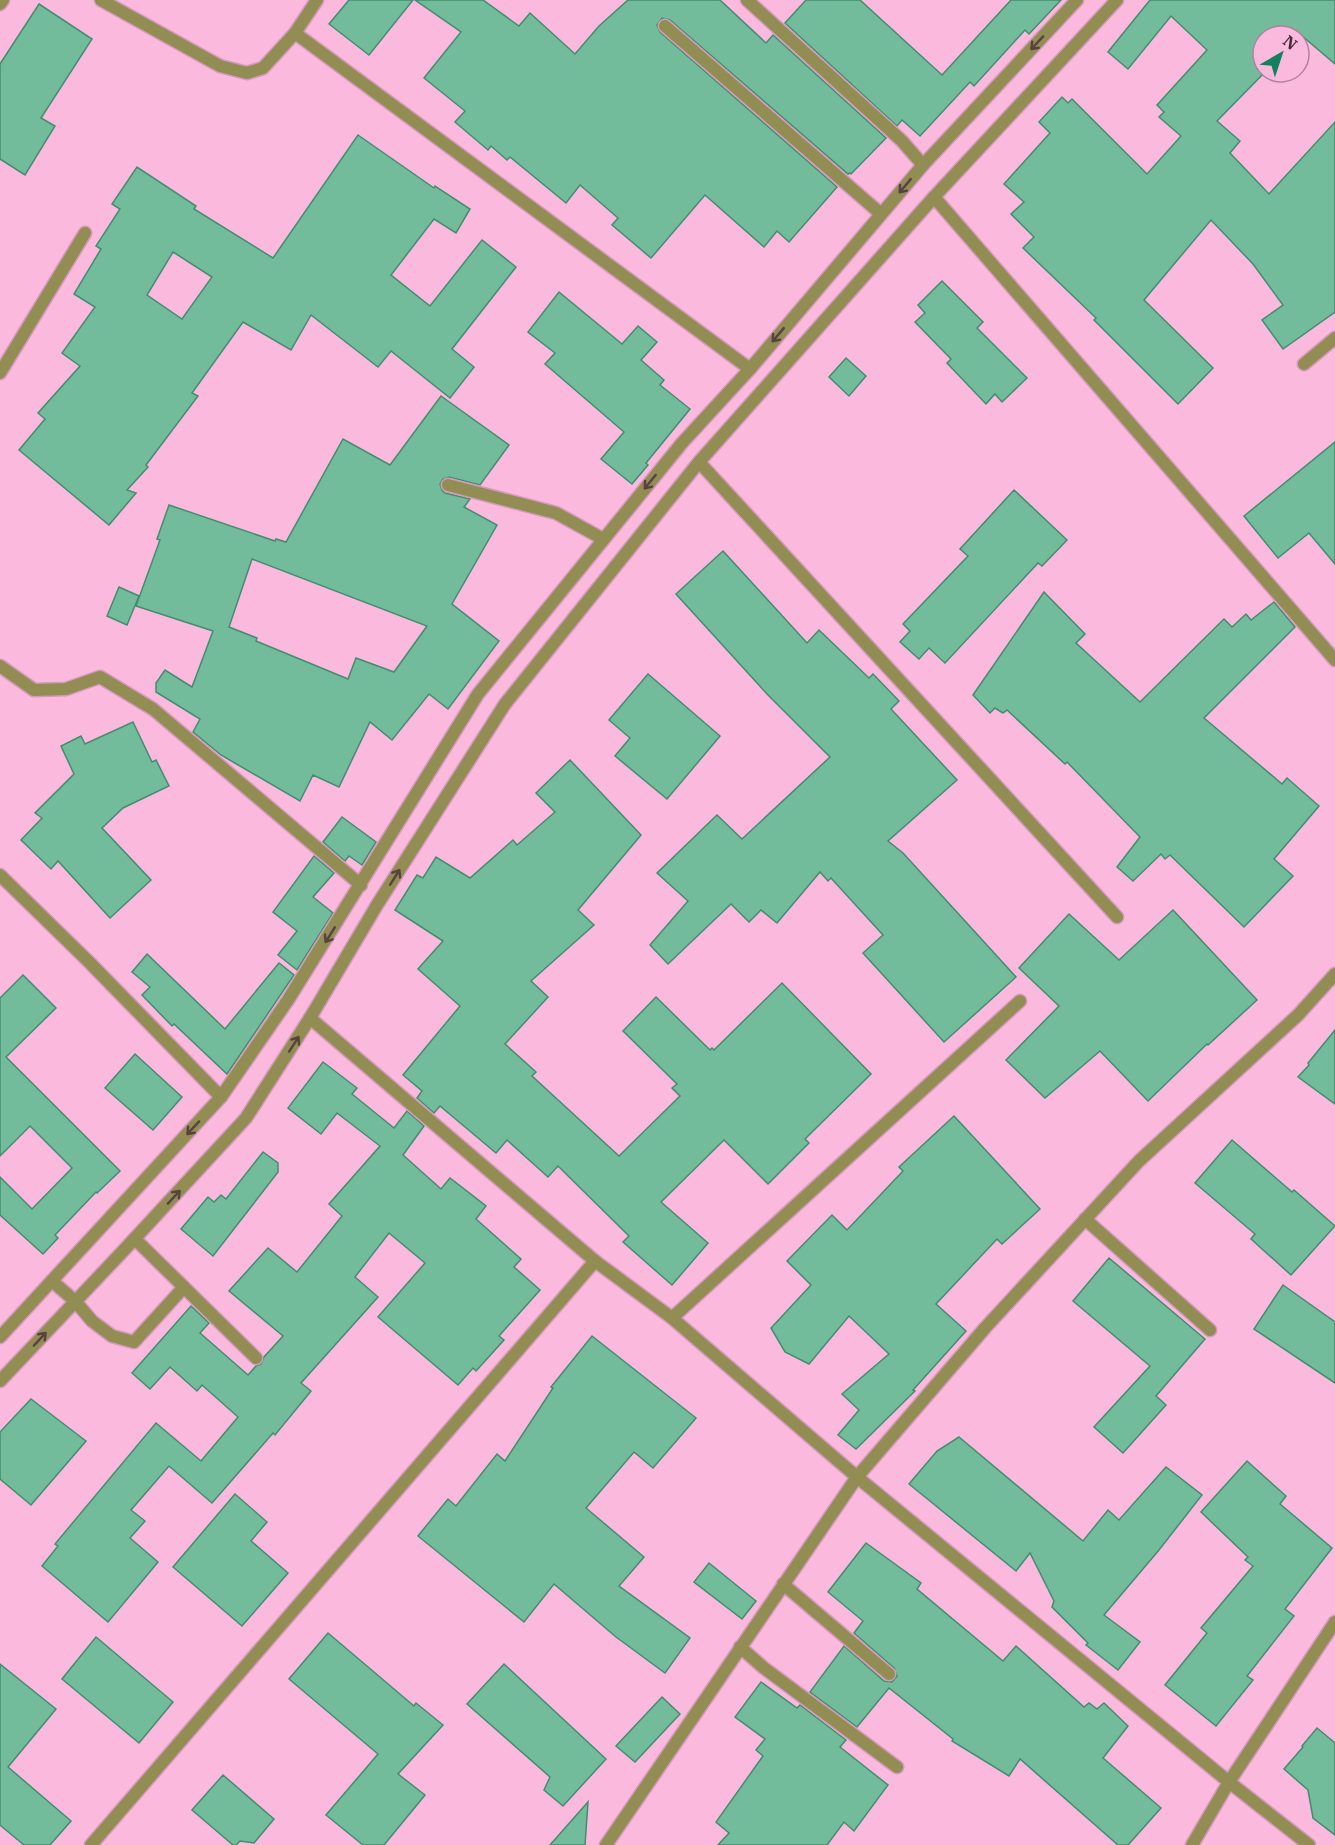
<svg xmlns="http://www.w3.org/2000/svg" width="1335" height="1845" font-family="'IBM Plex Serif',serif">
	<rect width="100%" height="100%" fill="#fbb9de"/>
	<g fill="#72bc9c" stroke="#438d6f" stroke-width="1.5" fill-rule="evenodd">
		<polygon points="349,0 413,0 369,55 329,24"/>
		<polygon points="415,0 483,0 519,26 530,13 575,54 599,26 628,0 720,0 766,43 773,35 886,138 851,174 850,173 848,174 670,20 662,18 657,25 660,32 837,187 789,242 777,231 764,247 705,195 651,258 612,225 618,218 580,185 566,203 510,157 507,160 491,146 488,150 455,122 465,111 424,78 461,32"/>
		<polygon points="806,0 860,0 942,75 1011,0 1061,0 1029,34 1025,30 974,86 970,82 920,136 902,120 897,126 785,23"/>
		<polygon points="1150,0 1335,0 1335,64 1301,35 1299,37 1263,36 1263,72 1265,72 1217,121 1240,141 1230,153 1269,194 1335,122 1335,312 1283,349 1262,320 1283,305 1253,264 1211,220 1144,300 1213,368 1178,404 1094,320 1096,318 1023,248 1034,237 1011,214 1024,202 1004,184 1050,133 1039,122 1062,97 1068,103 1072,99 1147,174 1181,136 1159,117 1164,112 1157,105 1207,50 1171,16 1128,69 1108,52"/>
		<polygon points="39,4 92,39 41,118 55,126 25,175 0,159 0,64"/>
		<path d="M358 135 434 188 435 186 470 209 456 233 434 219 391 275 430 306 482 240 516 267 452 349 474 367 450 398 391 351 378 367 311 315 291 350 243 322 192 393 198 396 146 465 148 467 127 490 136 493 109 525 19 450 45 419 38 413 80 366 62 353 95 307 74 294 101 249 96 246 120 209 112 204 137 167 196 206 194 209 273 258ZM173 252 212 277 182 319 147 295Z"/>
		<polygon points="942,281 983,322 977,328 1027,378 1002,402 995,394 986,404 947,363 951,359 915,322 925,313 918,305"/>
		<polygon points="559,292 622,344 638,326 657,342 641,360 664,380 660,385 690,409 646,463 648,465 632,484 601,459 624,432 545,364 555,353 528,332"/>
		<polygon points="846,358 866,376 849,396 829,377"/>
		<path d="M441 396 509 445 480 485 449 477 443 479 440 484 442 490 445 493 470 499 464 507 497 525 452 604 499 641 448 709 429 694 392 740 370 722 339 787 313 775 300 801 221 755 193 732 200 719 156 692V683L165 670 192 687 213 631 136 606 160 540 157 539 169 505 275 541 276 539 286 542 343 439 390 465ZM252 559 427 626 394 672 356 658 348 679 256 641 257 638 229 627Z"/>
		<polygon points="1335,442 1335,564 1309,533 1278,558 1244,516"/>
		<polygon points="1014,490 1067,540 1042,566 1038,563 945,663 929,648 919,659 900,642 910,631 903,624 968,556 960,549"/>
		<polygon points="723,551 807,643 819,630 869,678 873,674 899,701 891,709 957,780 888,841 903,853 1016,977 944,1042 863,953 883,935 831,878 828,881 820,872 777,923 761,910 749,922 731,904 668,964 650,945 688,901 657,873 717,815 742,839 830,757 767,694 676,594"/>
		<polygon points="119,587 139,596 127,625 107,616"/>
		<polygon points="1044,592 1085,634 1076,643 1140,702 1224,619 1232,627 1246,614 1251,620 1274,602 1295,627 1204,718 1282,784 1287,778 1319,806 1274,859 1293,876 1244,927 1170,855 1165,859 1161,854 1133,881 1117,867 1140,837 1067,762 1065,764 1007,710 1003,713 995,708 990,713 973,695"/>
		<polygon points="648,674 720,736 667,799 615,756 630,738 609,720"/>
		<polygon points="133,722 152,762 156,760 169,786 123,808 102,828 151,880 110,918 58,861 51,869 21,840 42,818 35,813 74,774 61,746 81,736 85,744"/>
		<polygon points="570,760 641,835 578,910 594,925 531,981 548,997 505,1044 536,1072 532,1076 619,1156 680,1096 672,1088 677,1084 623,1031 656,997 710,1050 712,1048 714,1050 782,983 871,1074 805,1139 809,1143 768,1184 724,1140 661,1202 708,1243 672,1285 623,1242 629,1236 558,1166 548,1177 507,1140 496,1153 440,1106 434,1113 417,1098 422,1091 403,1075 460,1006 418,969 443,941 395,910 417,875 423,878 436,857 470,878 513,840 517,845 555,812 536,793"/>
		<polygon points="342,817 376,842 362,865 349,856 345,861 323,842"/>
		<polygon points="314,856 334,873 313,897 333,913 297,970 278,955 297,931 273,912"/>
		<polygon points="1173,910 1257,1000 1208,1045 1207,1044 1148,1101 1100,1051 1045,1098 1006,1060 1059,1006 1019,968 1069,914 1119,960"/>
		<polygon points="147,954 225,1029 279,963 294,975 227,1074 174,1024 172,1026 142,995 150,987 132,972"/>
		<polygon points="23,975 56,1008 6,1057 120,1171 97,1193 96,1192 55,1235 58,1238 43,1254 0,1215 0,1177 32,1209 72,1168 30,1126 0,1156 0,998"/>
		<polygon points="1335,1030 1335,1104 1298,1077 1309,1065 1308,1063"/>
		<polygon points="135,1054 182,1097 153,1130 105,1088"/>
		<polygon points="323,1062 357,1088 352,1094 394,1128 407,1111 424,1126 403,1155 441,1189 450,1178 486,1206 476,1219 521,1259 514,1267 540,1290 499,1336 504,1340 476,1371 473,1368 458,1385 378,1317 425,1263 389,1233 355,1277 378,1297 301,1383 311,1391 275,1435 273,1433 212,1503 169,1466 131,1510 145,1521 130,1538 158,1562 108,1622 42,1566 58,1546 55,1544 156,1423 201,1461 238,1417 202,1385 197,1391 170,1367 150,1389 132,1373 191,1306 209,1323 200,1333 248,1375 256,1366 261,1364 264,1357 283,1336 229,1291 268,1248 297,1272 342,1216 329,1204 380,1146 337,1113 321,1134 288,1108"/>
		<polygon points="954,1116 1040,1209 1002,1244 997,1239 936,1304 966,1331 913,1390 915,1391 856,1449 838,1435 859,1410 842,1394 889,1354 849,1316 809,1364 785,1352 771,1328 811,1285 787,1261 832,1215 847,1230 903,1171 899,1167"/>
		<polygon points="1232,1140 1292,1192 1294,1190 1335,1226 1291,1275 1251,1239 1255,1234 1195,1183"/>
		<polygon points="263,1152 278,1163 278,1172 213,1256 181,1229 208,1197 214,1202 221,1195 226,1199"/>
		<polygon points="1109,1258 1205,1339 1156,1396 1166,1405 1123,1453 1094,1427 1150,1366 1073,1301"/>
		<polygon points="1283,1285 1335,1322 1335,1383 1254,1329"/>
		<polygon points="592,1336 696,1418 653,1468 634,1452 586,1508 644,1557 619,1586 690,1638 665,1673 616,1637 554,1584 524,1622 418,1536 448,1499 456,1506 497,1454 505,1461 553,1388 551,1387"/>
		<polygon points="31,1399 86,1441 31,1505 0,1479 0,1432"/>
		<polygon points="959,1437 1083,1541 1108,1510 1119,1520 1166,1467 1202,1495 1159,1550 1104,1615 1140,1642 1118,1670 1086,1645 1088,1643 1052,1607 1054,1601 1030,1553 1016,1571 909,1484 937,1451"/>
		<polygon points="1247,1461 1286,1496 1280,1504 1332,1548 1285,1609 1294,1616 1247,1676 1253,1680 1216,1726 1165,1685 1207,1633 1201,1628 1253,1566 1245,1560 1248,1557 1201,1512"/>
		<polygon points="235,1494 267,1522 251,1541 288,1573 242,1626 173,1567"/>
		<polygon points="866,1543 921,1583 917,1589 1003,1661 1016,1646 1084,1707 1089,1703 1097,1709 1104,1703 1128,1726 1103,1758 1161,1808 1128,1845 1118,1845 1020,1759 1009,1776 952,1741 953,1739 889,1688 857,1727 810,1692 844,1646 884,1681 892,1682 897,1676 894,1668 854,1633 863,1621 828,1592"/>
		<polygon points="709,1563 756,1601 742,1619 694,1582"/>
		<polygon points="328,1633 414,1706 416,1703 443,1725 398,1774 425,1795 384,1845 363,1845 326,1815 378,1754 289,1679"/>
		<polygon points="96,1637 173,1702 139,1743 62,1679"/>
		<polygon points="0,1664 56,1709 8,1767 71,1821 50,1845 24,1845 0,1825"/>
		<polygon points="504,1664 606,1759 563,1806 544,1790 550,1777 467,1704"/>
		<polygon points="761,1682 797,1708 800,1705 846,1740 840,1747 888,1785 854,1831 844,1822 827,1845 718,1845 729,1833 716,1822 763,1756 756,1750 765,1739 735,1717"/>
		<polygon points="662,1697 680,1714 635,1762 616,1746"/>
		<polygon points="1317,1728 1335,1743 1335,1835 1313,1818 1308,1790 1284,1769 1303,1747 1302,1746"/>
		<polygon points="223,1775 274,1819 254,1843 240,1841 236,1845 233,1845 192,1810"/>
		<polygon points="588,1802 585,1845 550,1845"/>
	</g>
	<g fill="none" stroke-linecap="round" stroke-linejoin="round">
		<g stroke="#d49abb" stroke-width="15">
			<g id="lane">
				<polyline points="747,0 902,141 923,165"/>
				<polyline points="665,26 881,214"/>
				<polyline points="448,485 556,513 603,539"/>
				<polyline points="1085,1219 1210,1330"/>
				<polyline points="135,1239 256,1358"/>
				<polyline points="52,1281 75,1301 92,1321 112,1336 134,1342 184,1287"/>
				<polyline points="783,1584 889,1674"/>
				<polyline points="740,1647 764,1668 897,1767"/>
			</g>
		</g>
		<g stroke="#d49abb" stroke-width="15">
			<g id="street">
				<polyline points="101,0 220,66 247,73 263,68 295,33 750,369"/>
				<polyline points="0,4 3,0"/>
				<polyline points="295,33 317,0"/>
				<polyline points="934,197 1335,660"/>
				<polyline points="1304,364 1335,338"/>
				<polyline points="0,373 85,233"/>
				<polyline points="699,462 1117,917"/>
				<polyline points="0,666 34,690 66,689 100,677 153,709 361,885"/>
				<polyline points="0,875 90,963 221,1097"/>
				<polyline points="310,1018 595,1261 672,1318 857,1477 1229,1782 1309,1845"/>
				<polyline points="672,1318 1020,1001"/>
				<polyline points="0,1337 221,1097 288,1000 478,694 682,443 750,369 923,165 1077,0"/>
				<polyline points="0,1381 125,1249 246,1118 310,1018 377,905 505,704 699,462 934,197 1117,0"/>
				<polyline points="91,1845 595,1261"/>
				<polyline points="606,1845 857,1477 985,1328 1139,1161 1298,1015 1335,974"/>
				<polyline points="1192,1845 1229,1782 1335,1622"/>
			</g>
		</g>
		<use href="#lane" stroke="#918d53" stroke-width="12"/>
		<use href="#street" stroke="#918d53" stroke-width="12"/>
	</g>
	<defs><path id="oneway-shaft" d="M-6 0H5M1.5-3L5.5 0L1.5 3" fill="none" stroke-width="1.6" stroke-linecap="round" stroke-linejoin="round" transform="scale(1.5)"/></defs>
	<g stroke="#574141">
		<use href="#oneway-shaft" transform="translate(1037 43) rotate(133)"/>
		<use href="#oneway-shaft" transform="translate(905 186) rotate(130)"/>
		<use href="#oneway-shaft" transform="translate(778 335) rotate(130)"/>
		<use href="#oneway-shaft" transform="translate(650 482) rotate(129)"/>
		<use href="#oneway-shaft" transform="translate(395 877) rotate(-58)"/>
		<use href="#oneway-shaft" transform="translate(330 935) rotate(122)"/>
		<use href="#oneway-shaft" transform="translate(294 1044) rotate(-57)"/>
		<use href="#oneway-shaft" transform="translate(193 1128) rotate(133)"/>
		<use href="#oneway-shaft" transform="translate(174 1197) rotate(-47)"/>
		<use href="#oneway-shaft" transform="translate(40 1339) rotate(-47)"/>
	</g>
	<g transform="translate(1281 54) rotate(39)"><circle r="28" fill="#fbb9de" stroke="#b3819e" stroke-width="1.5"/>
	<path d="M0-4.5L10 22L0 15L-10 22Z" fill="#13815d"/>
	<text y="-9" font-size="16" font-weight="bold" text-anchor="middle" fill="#482e3d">N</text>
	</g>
</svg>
